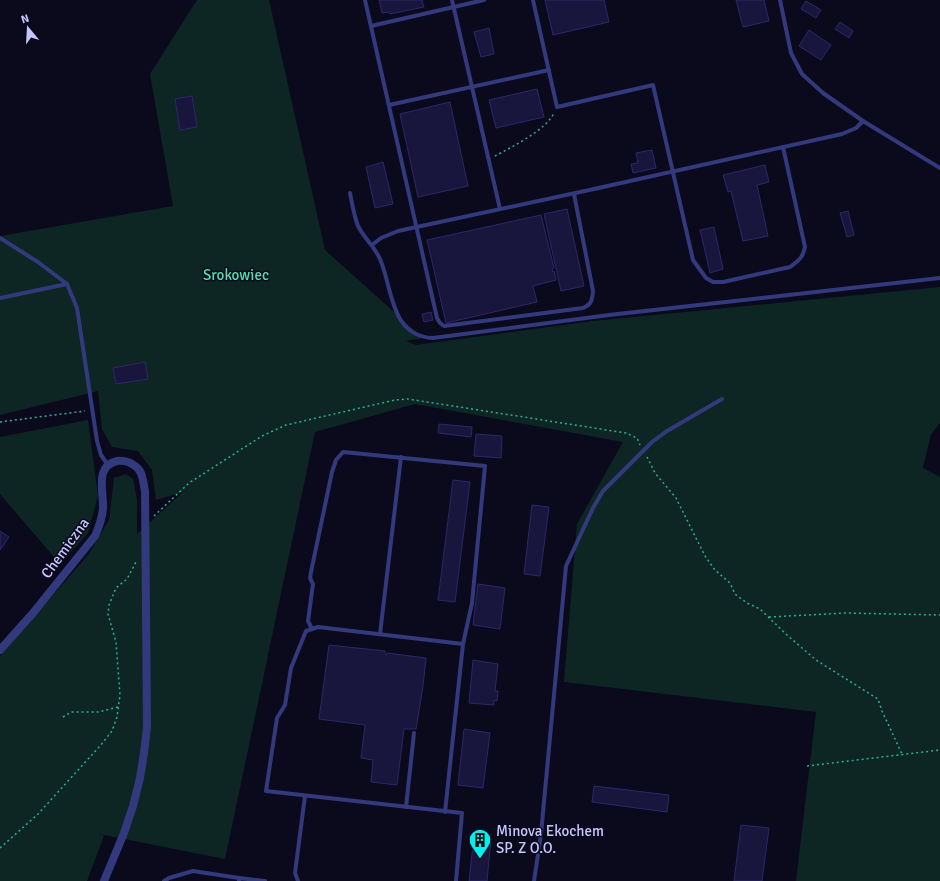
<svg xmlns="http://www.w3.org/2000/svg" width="940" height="881" font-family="Signika,sans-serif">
	<rect width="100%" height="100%" fill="#0b0a1c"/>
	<g fill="#0d2623">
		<polygon points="197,0 269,0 325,250 423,338 406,341 416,345 593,321 940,287 940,423 931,434 923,468 940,477 940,881 796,881 816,712 564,682 577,524 623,442 415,404 315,432 225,859 99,834 104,836 87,881 0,881 0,656 88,555 109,520 114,478 126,474 133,479 137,500 137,534 183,492 156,500 152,470 138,451 112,447 102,429 98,391 0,415 0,236 173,206 150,74"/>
		<polygon points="88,420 98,496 88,533 60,564 0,494 0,437"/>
	</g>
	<g fill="#19163e" stroke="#2c276b">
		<polygon points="379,0 422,0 424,7 390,14 389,12 382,13"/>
		<polygon points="545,0 604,0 609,22 553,35"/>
		<polygon points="736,0 764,0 769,21 743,27"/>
		<polygon points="806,1 821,10 816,18 801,9"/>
		<polygon points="840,22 853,31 849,38 835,29"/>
		<polygon points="489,28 494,54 481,57 474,32"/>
		<polygon points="809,30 831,45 821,60 799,46"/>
		<polygon points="537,89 544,117 496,128 489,100"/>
		<polygon points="192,96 197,127 180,130 175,99"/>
		<polygon points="450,102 468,186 418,197 400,114"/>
		<polygon points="652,150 656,168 633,173 631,164 638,163 636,153"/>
		<polygon points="383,162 393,204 375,208 366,167"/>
		<polygon points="765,165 769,182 757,185 768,236 743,241 731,191 728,192 723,175"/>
		<polygon points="567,209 584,286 561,291 544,214"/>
		<polygon points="848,211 854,235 847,237 840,213"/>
		<polygon points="541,215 554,268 552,269 553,272 554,271 556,280 533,286 537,302 446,323 427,240"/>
		<polygon points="714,227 723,269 710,273 700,230"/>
		<polygon points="431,312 433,320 424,322 422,314"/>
		<polygon points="145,362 148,379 116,384 113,368"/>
		<polygon points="439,424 472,427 471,437 438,433"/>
		<polygon points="476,434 502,436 501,458 474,456"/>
		<polygon points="453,480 470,482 455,602 438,600"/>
		<polygon points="532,505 549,507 540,576 524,574"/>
		<polygon points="0,531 9,537 0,550"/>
		<polygon points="478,584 505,588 500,629 473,625"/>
		<polygon points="329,645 385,651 385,654 386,655 387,653 426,658 423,686 416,729 404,729 397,785 371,782 373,760 361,758 365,725 319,719"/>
		<polygon points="473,660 498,664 495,691 498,691 497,701 494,700 494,705 469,703"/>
		<polygon points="464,729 490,733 483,788 458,785"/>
		<polygon points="594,786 669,795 667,812 592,802"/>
		<polygon points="741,825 769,828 762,881 734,881"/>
		<polygon points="474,836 491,839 487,881 469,881"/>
	</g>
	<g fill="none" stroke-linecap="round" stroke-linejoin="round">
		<g stroke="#28b199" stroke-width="1.5" stroke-dasharray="2 3" stroke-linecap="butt">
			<path d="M495 156C512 147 546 130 554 113"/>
			<polyline points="0,422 85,411"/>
			<polyline points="647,457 655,473 676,498 705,556 715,570 730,583 735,594 747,603 760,609 787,635 816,660 878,699 882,711 902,754"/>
			<polyline points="154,516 189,483 262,436 286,425 395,400 408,399 626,433 637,438 640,445"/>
			<polyline points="769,617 846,613 940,615"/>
			<polyline points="63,717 71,712 99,712 118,707"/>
			<polyline points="807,766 940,750"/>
			<polyline points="0,848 38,814 100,746 112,731 117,717 120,695 116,642 108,614 109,605 116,588 127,579 136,562"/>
		</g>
		<g stroke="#33397d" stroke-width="4">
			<path d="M365 0 437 318 440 323 444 326 583 308C592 304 592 300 593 291L574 194"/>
			<polyline points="452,0 500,209"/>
			<path d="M533 0 557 107 653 85 693 260 706 278 713 282H723L790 267C798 261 803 258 805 247L783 147"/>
			<polyline points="780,0 791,53 802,74 823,93 863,121 940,168"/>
			<polyline points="371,26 484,0"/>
			<polyline points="389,105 549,70"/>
			<path d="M350 193C352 203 354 216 358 226 364 238 375 247 380 259 393 289 390 336 433 338L609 315 940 278"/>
			<polyline points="0,238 38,262 67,284 77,308 97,441 101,455 108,465"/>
			<polyline points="372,245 381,238 398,231 594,189 842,134 856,128 863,121"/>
			<polyline points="0,298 67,284"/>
			<polyline points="312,629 308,621 313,584 310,578 311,572 332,472 336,460 343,452 485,466 472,603 463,644 445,812"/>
			<polyline points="380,634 401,457"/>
			<polyline points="406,807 414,733"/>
			<polyline points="164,881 169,878 193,871 239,878"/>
			<polyline points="239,881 239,878 265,881"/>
			<polyline points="298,881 295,873 305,796"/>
			<polyline points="456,881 462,813 266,791 277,718 285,705 291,668 306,631 318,627 463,644"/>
			<polyline points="534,881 541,834 566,566 593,508 603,491 652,442 667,431 722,399"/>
		</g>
		<path stroke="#33397d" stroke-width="8" d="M0 650 33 613 95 536C99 527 102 519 103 509 104 493 94 466 117 461 123 460 130 462 135 466 143 471 143 482 145 491L147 727 144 753 140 778 133 806 124 833 104 881"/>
	</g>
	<defs>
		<g id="building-pin" transform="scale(1.15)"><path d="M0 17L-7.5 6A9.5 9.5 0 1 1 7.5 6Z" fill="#00f1ed" stroke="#0b0a1c"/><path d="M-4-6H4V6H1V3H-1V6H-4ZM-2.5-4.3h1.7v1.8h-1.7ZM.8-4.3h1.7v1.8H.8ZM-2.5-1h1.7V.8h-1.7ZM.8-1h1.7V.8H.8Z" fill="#111"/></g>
	</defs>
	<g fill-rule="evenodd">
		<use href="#building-pin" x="480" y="840"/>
	</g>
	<g text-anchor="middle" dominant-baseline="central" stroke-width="3" stroke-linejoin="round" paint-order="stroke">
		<g font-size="15" fill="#4ee2ac" stroke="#0b0a1c">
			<text x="236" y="275">Srokowiec</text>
		</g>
		<g font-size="15" fill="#c6c6ff" stroke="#0b0a1c">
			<text transform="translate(65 548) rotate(-54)">Chemiczna</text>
		</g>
		<g font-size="15" fill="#c6c6ff" stroke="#0b0a1c" text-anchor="start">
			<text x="496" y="831">Minova Ekochem<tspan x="496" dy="17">SP. Z O.O.</tspan></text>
		</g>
	</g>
	<g transform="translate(28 28) rotate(342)" stroke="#0b0a1c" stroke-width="3" paint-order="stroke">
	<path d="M0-3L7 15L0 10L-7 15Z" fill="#c6c6ff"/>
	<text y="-6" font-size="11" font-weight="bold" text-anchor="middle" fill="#c6c6ff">N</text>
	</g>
</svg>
